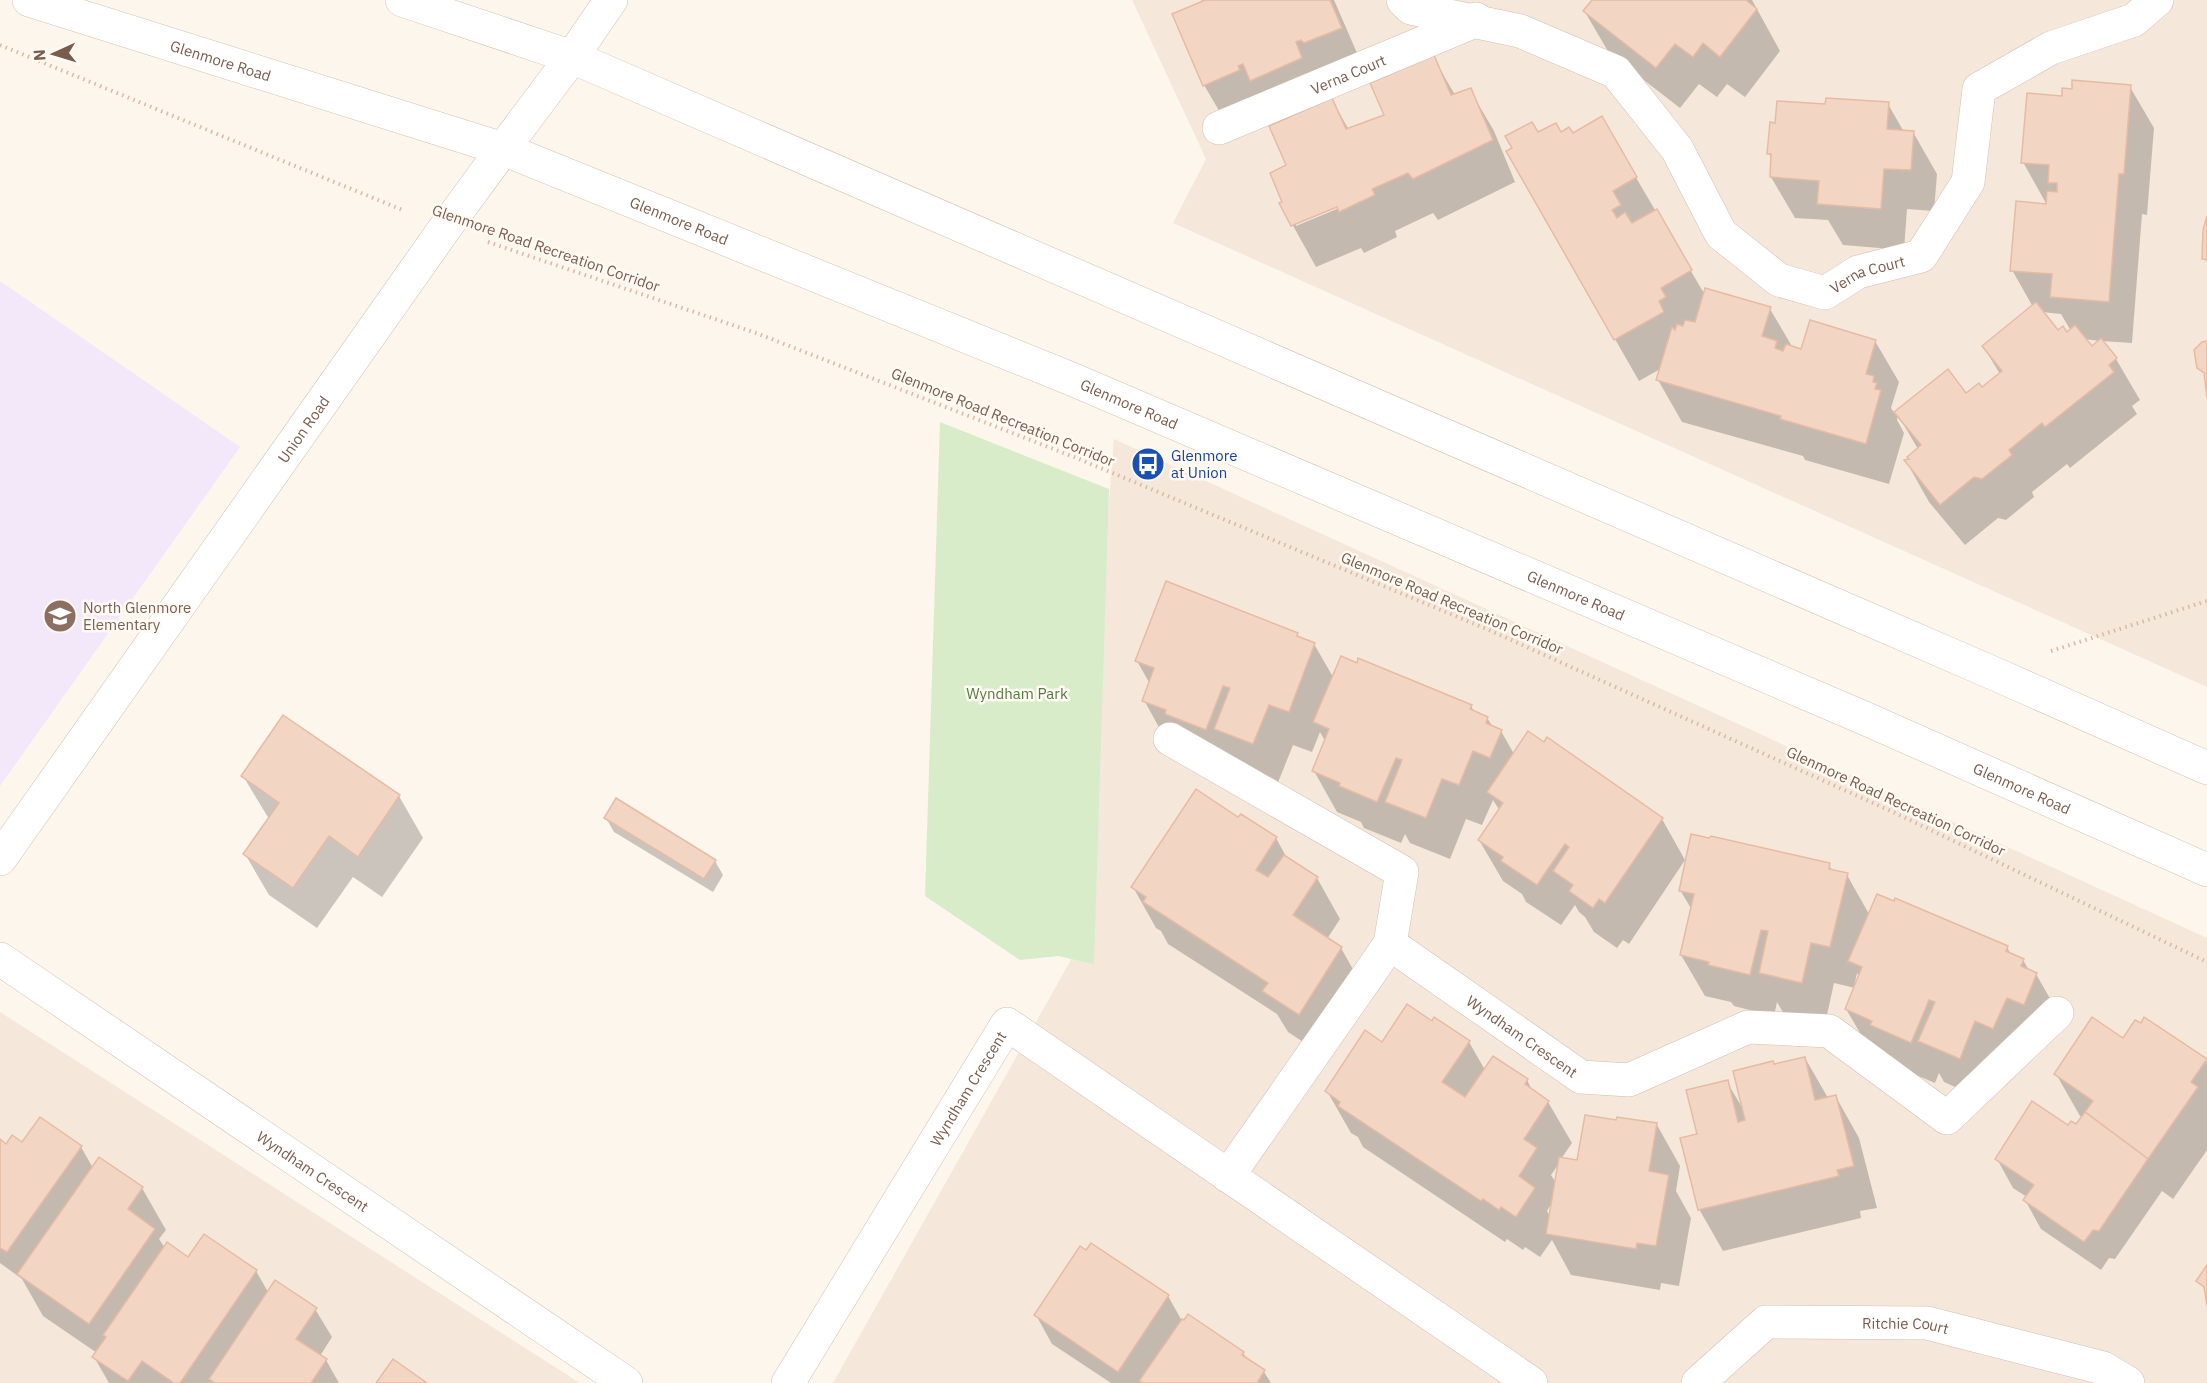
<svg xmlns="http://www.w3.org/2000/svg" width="2207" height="1383" font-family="'IBM Plex Sans',sans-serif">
	<rect width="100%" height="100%" fill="#fdf6ec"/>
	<g fill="#f5e8da">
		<polygon points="1132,0 2207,0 2207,687 1173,223 1206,159"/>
		<polygon points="1114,439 2207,938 2207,1383 833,1383 1072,958"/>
		<polygon points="0,1012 580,1383 0,1383"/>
	</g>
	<polygon fill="#f3e8fa" points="0,281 240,447 0,786"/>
	<polygon fill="#d8ecc9" points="940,422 1109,489 1094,964 1058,956 1020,960 925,896"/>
	<g fill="#0003" fill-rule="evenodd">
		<polygon points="1204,0 1334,0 1364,69 1228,126 1204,85"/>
		<polygon points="1594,0 1752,0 1780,51 1745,97 1727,84 1717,97 1699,84 1680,108 1609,53 1585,12"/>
		<path d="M1433 57 1455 95 1470 90 1494 131 1515 182 1438 220 1433 213 1395 231 1397 237 1364 253 1361 248 1316 267 1281 204 1284 202 1288 166 1332 100 1349 130 1386 116ZM1343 203 1344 206 1296 226V222Z"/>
		<path d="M2130 87 2154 128 2147 215 2142 214 2132 343 2101 341 2116 359 2140 400 2132 406 2137 414 2070 468 2067 464 2032 492 2034 497 2006 520 1998 518 1965 545 1929 502 1906 461 1911 460 1918 449 1898 415 1897 420 1904 433 1889 484 1805 460 1803 456 1682 422 1658 380 1662 368 1639 381 1508 152 1538 134 1573 135 1601 118 1705 295 1770 309 1793 348 1802 351 1875 341 1899 382 1891 408 1895 414 1948 371 1966 395 1982 389 2000 374 1983 346 2033 307 2012 270 2047 205 2023 162 2063 98ZM2042 312 2061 314 2071 331 2067 334 2058 332ZM2084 339 2100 341 2091 348Z"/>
		<polygon points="1888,104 1904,132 1913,132 1937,174 1934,211 1907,209 1904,250 1843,245 1828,220 1795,218 1771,177 1772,160 1769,154 1776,125 1827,106"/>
		<polygon points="1297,634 1299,638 1314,644 1333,677 1471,706 1475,713 1487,718 1493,727 1501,731 1514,754 1662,819 1685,860 1629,944 1623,940 1617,948 1594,932 1585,917 1579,912 1575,905 1561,925 1526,902 1522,894 1503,881 1479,840 1500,811 1493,800 1482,825 1466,819 1450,859 1410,843 1405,834 1401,843 1364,828 1361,822 1337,812 1314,771 1325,741 1320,732 1312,752 1293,745 1277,785 1167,742 1144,700 1150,684 1137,661"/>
		<polygon points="243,776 399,796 423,838 382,897 353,877 317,928 269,895 245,854 269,819"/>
		<polygon points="1241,816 1276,838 1288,860 1317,878 1340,919 1327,939 1341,948 1364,989 1323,1055 1288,1032 1277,1014 1168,944 1161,931 1156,928 1133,887 1239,819"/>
		<polygon points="606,818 715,861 723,875 713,892 614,832"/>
		<path d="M1829 865 1833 872 1847 875 1869 914 2007 947 2011 955 2023 960 2030 972 2036 974 2060 1016 2047 1046 2031 1038 1983 1099 1944 1082 1939 1073 1935 1083 1895 1066 1870 1050 1846 1009 1855 988 1834 983 1825 1024 1784 1014 1777 1002 1774 1016 1734 1006 1731 1002 1705 996 1681 955 1692 910 1680 890ZM1857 973 1860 978 1855 987H1854Z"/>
		<path d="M1432 1023 1469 1042 1485 1070 1527 1080 1533 1092 1548 1102 1572 1143 1561 1159 1578 1162 1618 1122 1657 1125 1680 1166 1676 1191 1691 1218 1679 1286 1661 1283 1660 1290 1571 1275 1552 1240 1540 1257 1525 1247 1523 1250 1507 1239 1505 1242 1363 1147 1358 1137 1351 1133 1327 1091 1383 1044ZM1560 1162 1556 1183 1551 1175ZM1553 1201 1550 1217 1547 1211Z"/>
		<polygon points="2123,1040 2205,1060 2207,1063 2207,1150 2173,1199 2162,1191 2115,1259 2109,1258 2101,1270 2041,1229 2025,1200 2027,1197 2013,1188 1997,1159 2068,1128 2076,1126 2083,1118 2080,1116 2056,1074"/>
		<polygon points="1805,1058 1828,1098 1836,1097 1859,1138 1877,1208 1860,1211 1861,1218 1723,1251 1699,1209 1698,1135 1727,1082 1743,1109 1774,1066"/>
		<polygon points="0,1141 6,1146 23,1144 81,1147 93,1168 142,1188 166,1230 159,1239 165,1248 188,1259 256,1271 268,1292 315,1309 332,1337 320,1356 326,1360 339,1383 109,1383 94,1357 97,1353 43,1316 22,1279 0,1263"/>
		<polygon points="1091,1245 1168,1296 1182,1321 1243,1353 1248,1360 1264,1372 1271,1383 1111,1383 1052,1344 1036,1315"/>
	</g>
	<g fill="#f3d5c3" stroke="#e6bba3" stroke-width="1.5">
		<polygon points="1202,0 1330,0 1342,28 1304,43 1301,40 1296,42 1302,58 1250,81 1243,64 1238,66 1240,70 1203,86 1172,14 1203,1"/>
		<polygon points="1592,0 1746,0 1757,9 1720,57 1703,43 1693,57 1675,44 1656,68 1583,11"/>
		<polygon points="1434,55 1451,95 1471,88 1493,140 1413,179 1408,173 1372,189 1375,195 1339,212 1337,207 1291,226 1279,203 1282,202 1270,173 1286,165 1269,126 1332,98 1346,129 1384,115 1370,83"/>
		<polygon points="2072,80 2131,85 2124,174 2119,174 2109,302 2050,297 2052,274 2010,271 2016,201 2046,204 2047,191 2057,192 2057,183 2048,183 2049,165 2021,163 2027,93 2062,96 2062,88 2072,89"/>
		<polygon points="1826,98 1889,102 1887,129 1914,131 1911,170 1884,169 1881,209 1817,204 1819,181 1770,177 1771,154 1767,154 1770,122 1775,123 1777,101 1825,104"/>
		<polygon points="1602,116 1637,177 1613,191 1621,205 1612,210 1617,218 1625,212 1632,223 1657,209 1692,270 1661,288 1666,297 1659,301 1664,312 1614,340 1506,151 1512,148 1505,136 1532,122 1538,132 1556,123 1561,132 1569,127 1573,133"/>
		<polygon points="2207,216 2207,260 2202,259 2203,230"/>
		<polygon points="1705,288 1771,307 1762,336 1777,341 1775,348 1783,351 1786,344 1801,349 1810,320 1876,340 1866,374 1874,376 1873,382 1877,383 1875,389 1881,390 1866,444 1780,419 1781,416 1656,380 1672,327 1675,330 1677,324 1683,326 1685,320 1695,322"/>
		<polygon points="2036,302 2058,330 2063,326 2067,332 2075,325 2092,346 2101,338 2117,358 2109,365 2114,372 2045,427 2042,423 2009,450 2012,455 1982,479 1974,477 1940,505 1904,460 1909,459 1907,457 1921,445 1894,412 1948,369 1966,393 1979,383 1982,387 2002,371 1982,346"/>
		<polygon points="2207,341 2207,398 2204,373 2197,368 2194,350 2202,342"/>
		<polygon points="1166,581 1298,633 1297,636 1315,643 1289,712 1269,705 1253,744 1214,729 1230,688 1223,686 1206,730 1165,714 1166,710 1142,701 1154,668 1135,661"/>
		<polygon points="1341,656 1357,663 1358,658 1472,705 1470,709 1488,717 1486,723 1502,730 1490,758 1473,751 1459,785 1442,779 1426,818 1385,802 1402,760 1396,758 1377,802 1339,786 1340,783 1312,771 1329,729 1313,722"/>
		<polygon points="283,715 400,795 358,857 329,836 293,888 243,854 279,803 241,776"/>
		<polygon points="1528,731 1544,742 1547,737 1663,818 1605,903 1599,899 1593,908 1569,891 1573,885 1553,871 1569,847 1565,844 1537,885 1501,861 1503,857 1478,840 1503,803 1487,792"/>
		<polygon points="1196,789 1238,817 1241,814 1277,837 1256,870 1268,877 1284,855 1318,877 1293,915 1342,947 1299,1015 1262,991 1268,983 1143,902 1146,897 1131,887"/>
		<polygon points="616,798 716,860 704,879 604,818"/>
		<polygon points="1691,834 1709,838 1711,836 1830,863 1829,869 1848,873 1830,947 1811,943 1802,983 1759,973 1768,931 1761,930 1750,975 1708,965 1709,962 1680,955 1694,894 1679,891"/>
		<polygon points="1877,894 1894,901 1895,898 2008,946 2006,951 2024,959 2021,966 2037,973 2024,1005 2007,998 1993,1029 1975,1021 1960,1059 1918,1041 1935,1002 1929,1000 1911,1043 1870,1025 1872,1021 1845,1009 1862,967 1848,961"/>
		<polygon points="1407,1004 1432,1021 1434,1017 1470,1041 1442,1082 1465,1097 1493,1056 1528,1079 1525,1084 1549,1101 1524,1139 1537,1148 1519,1176 1535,1188 1516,1217 1501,1207 1499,1210 1483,1199 1481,1201 1338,1106 1340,1102 1325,1091 1365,1030 1382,1042"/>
		<polygon points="2092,1017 2123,1038 2135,1020 2141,1023 2144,1017 2207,1059 2191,1082 2198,1087 2148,1159 2085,1112 2093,1101 2054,1074"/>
		<polygon points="1805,1057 1815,1100 1836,1095 1854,1166 1837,1170 1839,1176 1698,1210 1680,1138 1697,1134 1686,1090 1728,1080 1738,1122 1745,1120 1733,1071 1773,1061 1774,1064"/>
		<polygon points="2032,1101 2068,1125 2071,1121 2076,1124 2085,1112 2148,1159 2099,1231 2093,1230 2084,1242 2023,1200 2034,1185 1995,1159"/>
		<polygon points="1585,1115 1616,1120 1617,1117 1657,1123 1649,1171 1669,1175 1656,1246 1637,1243 1636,1249 1546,1234 1559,1157 1577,1160"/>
		<polygon points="40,1117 82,1146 7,1252 0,1248 0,1139 6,1144 12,1135 22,1142"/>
		<polygon points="99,1157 143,1187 128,1209 155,1229 89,1324 17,1274"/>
		<polygon points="204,1234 257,1270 180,1383 174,1383 142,1361 128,1381 92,1357 106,1337 103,1335 167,1242 188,1257"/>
		<polygon points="1091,1243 1169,1295 1118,1372 1034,1315 1080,1246 1086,1250"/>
		<polygon points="2207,1265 2207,1306 2204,1287 2196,1281"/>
		<polygon points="275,1280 317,1308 296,1339 327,1359 311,1383 215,1383 209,1379"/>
		<polygon points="1188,1314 1244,1352 1242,1355 1265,1370 1257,1383 1143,1383 1139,1381 1182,1319 1184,1320"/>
		<polygon points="393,1359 427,1383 376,1383"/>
	</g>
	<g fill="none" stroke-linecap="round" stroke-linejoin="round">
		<g stroke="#d1beb0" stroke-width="34">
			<g id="minor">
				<path id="s1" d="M1403 0 1411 8 1520 31 1616 72 1677 149 1721 234 1779 280 1825 293 1858 272 1921 256 1968 182 1979 89 2051 48 2134 20 2157 0"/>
				<path id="s2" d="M1219 128 1475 21 1476 19"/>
				<polyline points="1170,739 1402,872 1390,944"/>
				<path id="s3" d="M0 959 626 1383"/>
				<path id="s4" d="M1228 1176 1390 944 1581 1077 1629 1080 1748 1027 1829 1031 1947 1118 2057 1013"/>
				<path id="s5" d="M788 1383 1007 1024 1531 1383"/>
				<path id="s6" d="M1698 1383 1766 1322 1927 1323 2103 1368 2128 1383"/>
			</g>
		</g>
		<g stroke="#d1beb0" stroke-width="34">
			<g id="tertiary">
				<polyline points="572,57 611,0"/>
				<path id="s7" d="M0 859 445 228 503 149"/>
			</g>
		</g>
		<g stroke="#d6c0b0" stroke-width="34">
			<g id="secondary">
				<path id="s8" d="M29 0 503 149 1074 380 1864 718 2207 870"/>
				<polyline points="402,0 572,57 2002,677 2207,768"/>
				<polyline points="503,149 572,57"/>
			</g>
		</g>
		<g stroke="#d9b8a5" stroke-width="4" stroke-dasharray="1.5 4.5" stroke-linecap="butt">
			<polyline points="0,45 405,211"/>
			<polyline points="488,242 756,333 1079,459 1489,630 1893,812 2207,962"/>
			<polyline points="2051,651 2207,601"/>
		</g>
		<use href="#minor" stroke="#fff" stroke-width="33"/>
		<use href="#tertiary" stroke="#fff" stroke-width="33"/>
		<use href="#secondary" stroke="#fff" stroke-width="33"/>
	</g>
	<defs>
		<g id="bus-disc" transform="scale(1.725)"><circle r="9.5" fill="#1a4fb4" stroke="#fffaf3"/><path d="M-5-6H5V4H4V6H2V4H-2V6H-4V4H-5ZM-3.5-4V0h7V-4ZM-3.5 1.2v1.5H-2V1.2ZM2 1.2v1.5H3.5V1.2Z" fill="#fff"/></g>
		<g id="school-disc" transform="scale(1.725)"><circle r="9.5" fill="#8d6e63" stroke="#fffaf3"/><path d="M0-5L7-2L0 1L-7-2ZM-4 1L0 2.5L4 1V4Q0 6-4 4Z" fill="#fff"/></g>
	</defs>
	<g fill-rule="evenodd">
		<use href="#bus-disc" x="1148" y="464"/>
		<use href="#school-disc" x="60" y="616"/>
	</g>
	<g text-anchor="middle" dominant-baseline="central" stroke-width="5" stroke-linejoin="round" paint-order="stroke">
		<g font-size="15" fill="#7a5c4d" stroke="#fffaf3">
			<text stroke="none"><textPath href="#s8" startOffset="201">Glenmore Road</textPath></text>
			<text stroke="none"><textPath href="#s2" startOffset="140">Verna Court</textPath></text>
			<text stroke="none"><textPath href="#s8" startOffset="687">Glenmore Road</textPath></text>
			<text transform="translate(546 248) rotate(19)">Glenmore Road Recreation Corridor</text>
			<text stroke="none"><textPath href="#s1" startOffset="590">Verna Court</textPath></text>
			<text stroke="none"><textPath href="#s8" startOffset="1173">Glenmore Road</textPath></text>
			<text transform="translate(1003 417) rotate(22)">Glenmore Road Recreation Corridor</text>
			<text stroke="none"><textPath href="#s7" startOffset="526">Union Road</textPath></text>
			<text stroke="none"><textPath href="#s8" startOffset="1659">Glenmore Road</textPath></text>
			<text transform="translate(1452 603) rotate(23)">Glenmore Road Recreation Corridor</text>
			<text stroke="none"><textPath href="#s8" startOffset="2145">Glenmore Road</textPath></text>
			<text transform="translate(1896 801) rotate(25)">Glenmore Road Recreation Corridor</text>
			<text stroke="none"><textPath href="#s4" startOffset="444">Wyndham Crescent</textPath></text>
			<text stroke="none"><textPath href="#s5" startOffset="345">Wyndham Crescent</textPath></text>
			<text stroke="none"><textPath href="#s3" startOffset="378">Wyndham Crescent</textPath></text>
			<text stroke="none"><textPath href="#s6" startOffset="231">Ritchie Court</textPath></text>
		</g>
		<g font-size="15" fill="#164399" stroke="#fffaf3" text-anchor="start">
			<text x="1171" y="455">Glenmore<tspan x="1171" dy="17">at Union</tspan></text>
		</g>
		<g font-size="15" fill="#785e54" stroke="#fffaf3" text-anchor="start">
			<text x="83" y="607">North Glenmore<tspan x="83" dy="17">Elementary</tspan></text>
		</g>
		<g font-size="15" fill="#537a41" stroke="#fffaf3">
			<text x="1017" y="693">Wyndham Park</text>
		</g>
	</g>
	<g transform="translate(54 54) rotate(266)" stroke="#fffaf3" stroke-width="4.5" paint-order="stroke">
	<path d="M0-4.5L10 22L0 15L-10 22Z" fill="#7a5c4d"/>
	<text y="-9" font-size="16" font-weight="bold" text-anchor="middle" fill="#7a5c4d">N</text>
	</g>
</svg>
